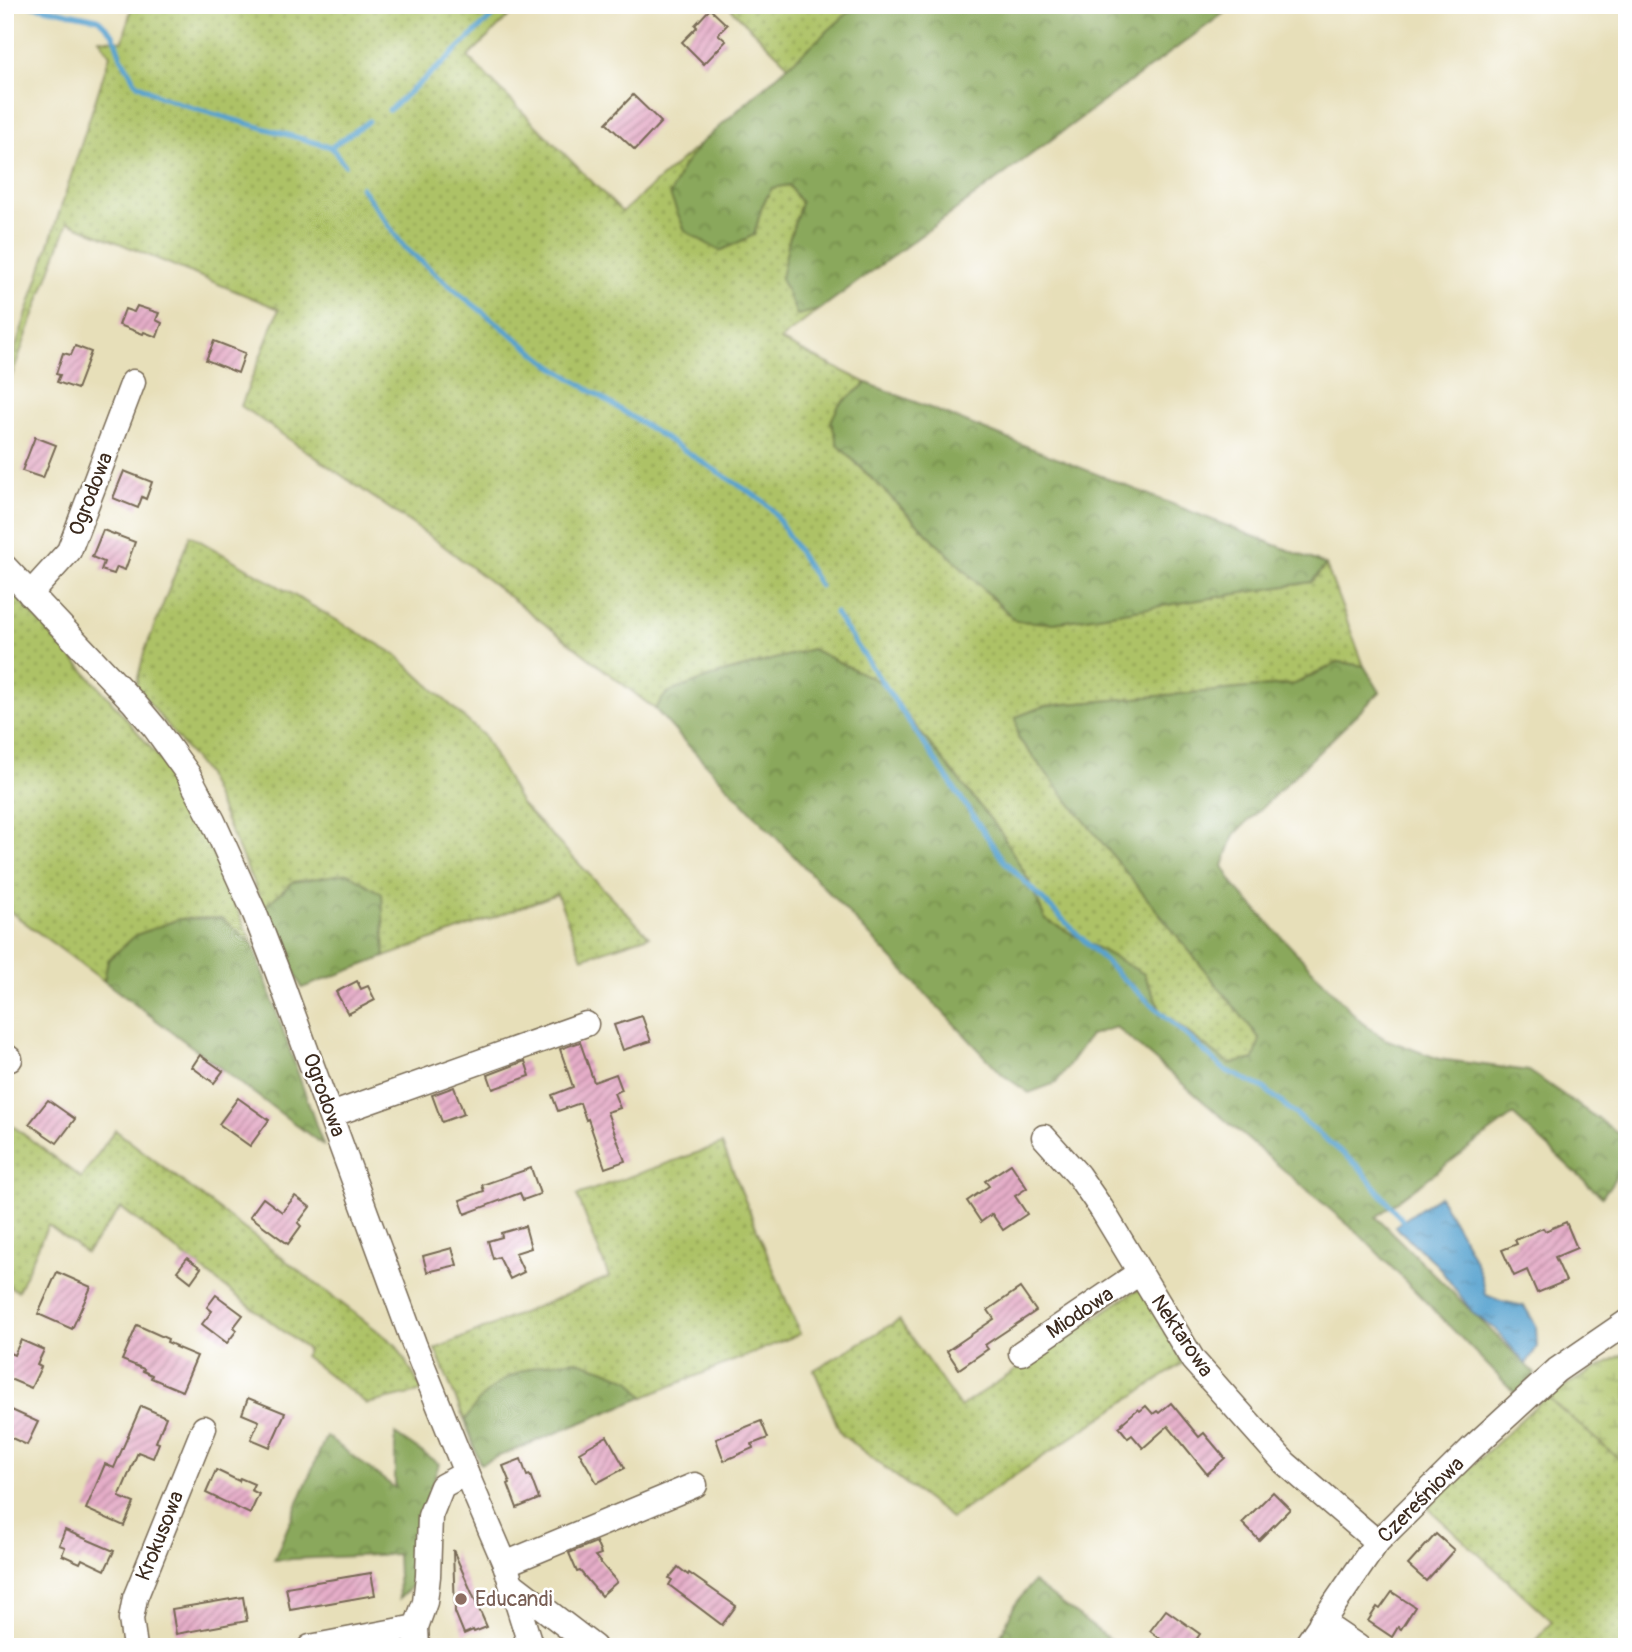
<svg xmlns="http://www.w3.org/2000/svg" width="1632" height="1652" font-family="Pangolin,sans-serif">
	<defs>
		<pattern id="grass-dots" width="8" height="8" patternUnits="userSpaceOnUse" patternTransform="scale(1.75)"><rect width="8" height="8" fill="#adc266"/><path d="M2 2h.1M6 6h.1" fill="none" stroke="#8e9e53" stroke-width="1.8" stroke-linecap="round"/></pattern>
		<pattern id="forest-crowns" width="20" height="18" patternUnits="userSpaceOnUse" patternTransform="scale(1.75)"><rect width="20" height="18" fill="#8aa85b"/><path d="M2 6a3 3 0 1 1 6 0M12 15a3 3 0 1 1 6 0" fill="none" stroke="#72894b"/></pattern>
		<pattern id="wetland-marsh" width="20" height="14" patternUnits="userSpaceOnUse" patternTransform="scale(1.75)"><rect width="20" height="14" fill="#adc266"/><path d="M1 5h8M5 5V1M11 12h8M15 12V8" fill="none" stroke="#8e9e53"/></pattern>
		<pattern id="water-ripples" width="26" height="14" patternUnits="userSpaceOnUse" patternTransform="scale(1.75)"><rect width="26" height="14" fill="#57a2cf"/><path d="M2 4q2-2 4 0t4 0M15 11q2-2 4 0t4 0" fill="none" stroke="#4984a7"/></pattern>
		<pattern id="building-hatch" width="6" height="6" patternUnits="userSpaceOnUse" patternTransform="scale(1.75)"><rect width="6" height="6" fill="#e5adc8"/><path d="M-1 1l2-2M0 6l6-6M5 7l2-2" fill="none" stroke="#bb8da2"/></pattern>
	</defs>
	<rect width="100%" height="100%" fill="#fff"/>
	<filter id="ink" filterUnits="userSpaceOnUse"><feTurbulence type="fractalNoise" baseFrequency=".0143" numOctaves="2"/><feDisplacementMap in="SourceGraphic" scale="14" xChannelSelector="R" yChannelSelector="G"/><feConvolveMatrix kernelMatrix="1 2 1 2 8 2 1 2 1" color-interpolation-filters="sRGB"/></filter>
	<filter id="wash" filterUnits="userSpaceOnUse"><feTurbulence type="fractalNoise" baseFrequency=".00686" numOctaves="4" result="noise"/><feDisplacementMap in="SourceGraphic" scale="28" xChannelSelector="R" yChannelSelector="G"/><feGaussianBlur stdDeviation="1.57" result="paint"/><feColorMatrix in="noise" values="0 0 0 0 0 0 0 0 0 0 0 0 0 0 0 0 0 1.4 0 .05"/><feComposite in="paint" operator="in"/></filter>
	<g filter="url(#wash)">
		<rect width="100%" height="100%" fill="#e7dfb9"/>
		<g fill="url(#grass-dots)" stroke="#747642" stroke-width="2">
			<polygon points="132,5 520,5 468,57 622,212 702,142 682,168 754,235 762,206 772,188 789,185 801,203 789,240 797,314 819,310 780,340 867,383 839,405 838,445 1016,621 1054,623 1311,582 1326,565 1364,666 1339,662 1295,684 1045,706 1017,717 1018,738 1261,1039 1254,1060 1229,1064 1161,1012 1144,974 1045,919 1029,881 1000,831 812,649 719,674 667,693 655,709 441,544 241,406 279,309 68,222 5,394 5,381 110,55 99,39 123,41"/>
			<polygon points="727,5 857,5 789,66"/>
			<polygon points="190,535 395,654 484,736 521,804 649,936 582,958 557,894 385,957 382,894 264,907 205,773 136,686 144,653"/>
			<polygon points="5,584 107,696 183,786 253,945 222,918 179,919 136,935 108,960 104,981 5,908"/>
			<polygon points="9,1123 81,1178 115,1130 396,1345 423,1391 367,1404 304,1356 308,1350 121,1208 86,1253 48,1225 18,1291 5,1285 5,1128"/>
			<polygon points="722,1144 800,1334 644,1397 630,1380 484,1395 465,1421 435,1349 609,1277 577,1195"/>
			<polygon points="1143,1286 1183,1363 951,1518 841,1434 814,1370 899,1320 960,1407"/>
			<polygon points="1546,1396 1627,1466 1627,1647 1530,1647 1552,1621 1428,1508"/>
		</g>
		<g fill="url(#forest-crowns)" stroke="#62693c" stroke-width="2">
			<polygon points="857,5 1235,5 819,310 797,315 781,278 789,240 801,203 789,185 772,188 762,206 754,235 720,251 685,231 670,195 682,168 702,142"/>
			<polygon points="867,383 1326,565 1311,582 1054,623 1016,621 838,445 831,421 839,405"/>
			<path d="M812 649 880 682 1000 831 1029 881 1045 919 1144 974 1161 1012 1229 1064 1254 1059 1260 1039 1018 738 1016 717 1045 706 1295 684 1339 662 1364 666 1380 692 1234 835 1223 866 1235 887 1361 1022 1385 1039 1439 1059 1529 1071 1621 1135C1632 1159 1616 1177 1602 1197L1513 1115 1376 1217 1535 1374 1516 1394 1359 1234 1116 1027 1090 1035 1056 1083 1029 1093 1003 1075 683 740 655 709 667 693 719 674Z"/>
			<polygon points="348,873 382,894 385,957 302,988 264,907 293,882"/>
			<polygon points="222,918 253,945 323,1145 104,981 108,960 136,935 179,919"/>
			<path d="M574 1360 603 1369 630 1380 644 1397 480 1464 465 1421C471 1412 477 1401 486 1394 513 1369 539 1364 574 1360Z"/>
			<polygon points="395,1434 439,1464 425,1505 419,1578 399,1599 397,1554 274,1560 326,1436 395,1488"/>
			<polygon points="1033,1582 1120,1647 996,1647 1014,1606"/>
		</g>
		<polygon fill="url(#wetland-marsh)" stroke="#747642" stroke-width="2" points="1627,1352 1627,1466 1546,1396"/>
		<path fill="url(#water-ripples)" stroke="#496676" stroke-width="2" d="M1439 1196C1456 1227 1480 1260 1486 1295L1501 1301 1524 1306 1536 1325 1537 1347 1526 1364 1495 1329 1474 1314 1437 1265 1395 1226Z"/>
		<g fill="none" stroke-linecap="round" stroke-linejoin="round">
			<g stroke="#57a2cf" stroke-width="5">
				<polyline points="29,5 98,19 113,34 121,57 136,83 159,96 196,109 331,147 369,121"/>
				<polyline points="389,110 444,62 504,5"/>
				<polyline points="331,147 345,165"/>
				<polyline points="361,187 404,247 461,295 552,366 762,500 773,511 820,586"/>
				<polyline points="835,613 1003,860 1122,978 1225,1070 1264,1088 1358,1166 1403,1221"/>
			</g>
		</g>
		<g id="blocks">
			<g fill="url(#building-hatch)">
				<polygon points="710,9 727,25 718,34 726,41 704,64 682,42 697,27 695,25"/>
				<polygon points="633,95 661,122 635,150 606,123"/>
				<polygon points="137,306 159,313 156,320 162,323 157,337 144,332 143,334 119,325 125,309 134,312"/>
				<polygon points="214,341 245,353 238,373 206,360"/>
				<polygon points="75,346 91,352 77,389 57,382 60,375 56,374 63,353 71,355"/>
				<polygon points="35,437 56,445 43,478 22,471"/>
				<polygon points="124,471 152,482 146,499 142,497 138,508 113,498"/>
				<polygon points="103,530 135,542 125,570 117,567 114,574 101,570 104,562 92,557"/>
				<polygon points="357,981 361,989 368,986 375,1000 348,1014 336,992"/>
				<polygon points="642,1016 651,1041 623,1050 614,1025"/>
				<polygon points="580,1042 594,1082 616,1074 622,1090 614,1093 620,1108 607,1112 625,1161 605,1168 588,1119 586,1120 580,1103 558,1111 552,1095 573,1087 560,1049"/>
				<polygon points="200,1055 223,1071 214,1083 192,1067"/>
				<polygon points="525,1061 530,1076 493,1089 488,1075"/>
				<polygon points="454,1087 464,1114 442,1122 432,1095"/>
				<polygon points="238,1098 269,1120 250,1146 219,1124"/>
				<polygon points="48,1100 75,1119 57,1143 29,1124"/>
				<polygon points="1011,1164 1027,1188 1015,1196 1027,1214 1003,1230 992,1214 981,1222 967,1201 989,1186 985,1181"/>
				<polygon points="531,1168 540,1194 523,1200 520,1193 465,1214 460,1200 484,1191 482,1185"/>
				<polygon points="295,1196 310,1207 298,1223 301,1226 288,1244 250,1216 263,1198 282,1212"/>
				<polygon points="1566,1222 1577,1248 1555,1257 1566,1281 1537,1293 1527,1270 1514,1276 1502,1250 1517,1244 1515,1240 1543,1228 1545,1231"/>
				<polygon points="525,1226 531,1248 515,1253 524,1272 510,1279 499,1257 493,1259 488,1241 502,1237 501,1233"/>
				<polygon points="452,1248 457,1265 427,1272 423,1256"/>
				<polygon points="187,1258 201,1268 191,1282 177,1271"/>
				<polygon points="57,1272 91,1287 72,1329 38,1314"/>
				<polygon points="1020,1288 1036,1311 985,1345 988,1349 959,1369 947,1351 994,1319 988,1310"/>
				<polygon points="216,1295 243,1315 234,1327 237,1330 227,1343 202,1324 212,1311 207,1307"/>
				<polygon points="137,1325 168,1339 167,1342 176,1346 175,1347 197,1356 182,1391 151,1378 152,1375 143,1371 144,1369 122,1360"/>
				<polygon points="21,1340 44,1350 37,1365 41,1367 31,1388 5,1377 5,1351 14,1355"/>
				<polygon points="248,1398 285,1413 270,1447 251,1439 259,1421 242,1414"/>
				<polygon points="1171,1403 1199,1437 1204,1433 1225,1458 1207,1474 1168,1426 1143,1448 1132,1435 1128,1438 1119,1427 1123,1424 1122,1423 1138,1409 1140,1411 1146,1406 1153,1414 1157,1411 1159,1413"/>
				<polygon points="141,1406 166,1417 156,1442 159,1443 153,1458 138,1452 119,1497 134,1503 124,1526 86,1509 105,1464 114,1468"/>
				<polygon points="5,1407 38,1422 27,1445 5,1435"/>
				<polygon points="761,1421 768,1438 752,1444 753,1448 724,1461 716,1439"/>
				<polygon points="607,1436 625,1468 597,1483 579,1452"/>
				<polygon points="521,1459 527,1476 530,1475 539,1499 517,1508 508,1484 510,1483 503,1466"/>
				<polygon points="216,1470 239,1481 240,1478 254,1484 251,1490 259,1494 250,1514 206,1493"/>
				<polygon points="1273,1492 1290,1509 1259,1540 1242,1523"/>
				<polygon points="65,1530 114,1551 105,1570 82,1559 80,1563 62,1555 65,1547 59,1545"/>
				<polygon points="1436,1534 1454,1550 1426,1581 1408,1565"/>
				<polygon points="596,1542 601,1554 595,1556 617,1582 601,1596 580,1571 577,1572 569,1553"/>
				<polygon points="453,1550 487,1627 474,1632 473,1630 464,1634 455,1612"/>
				<polygon points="678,1567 688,1575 689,1573 736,1606 722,1625 669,1585 672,1580 669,1578"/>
				<polygon points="371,1573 375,1595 290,1610 286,1587"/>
				<polygon points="1392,1592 1415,1607 1401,1629 1398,1627 1392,1637 1368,1621 1377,1607 1380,1609"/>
				<polygon points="243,1597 247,1621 176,1634 172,1609"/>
				<polygon points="1166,1610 1200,1634 1191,1647 1171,1647 1150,1631"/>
			</g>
		</g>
	</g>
	<g filter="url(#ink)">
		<use href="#blocks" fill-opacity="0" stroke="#776954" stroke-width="2"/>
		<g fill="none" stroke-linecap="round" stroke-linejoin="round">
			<g stroke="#776954" stroke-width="27">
				<g id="minor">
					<polyline points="5,567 134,703 155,728 188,774 213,821 255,914 276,968 414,1344 466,1473 505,1564 531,1647"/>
					<polyline points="30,594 69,551 133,382"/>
					<polyline points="5,1055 10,1059"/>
					<polyline points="331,1115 586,1024"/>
					<polyline points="1044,1137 1078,1175 1101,1208 1193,1360 1285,1463 1377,1542"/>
					<polyline points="1021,1353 1139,1273"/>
					<polyline points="505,1564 695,1485"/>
					<polyline points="513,1585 594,1647"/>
					<polyline points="1321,1622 1358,1647"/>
					<polyline points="135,1647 131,1619 135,1598 204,1428"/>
					<polyline points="310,1647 416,1627"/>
					<polyline points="417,1647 416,1627 425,1602 428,1576 430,1516 442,1486 466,1473"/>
					<polyline points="1305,1647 1377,1542 1471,1449 1557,1370 1627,1322"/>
				</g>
			</g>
			<use href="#minor" stroke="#fff" stroke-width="24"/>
		</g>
	</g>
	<circle fill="#8d6e63" stroke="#fff" stroke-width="2.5" cx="461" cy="1599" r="7"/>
	<g text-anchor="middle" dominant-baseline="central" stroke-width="5" stroke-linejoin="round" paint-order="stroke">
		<g font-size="21" fill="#3b2a1e" stroke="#fff">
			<text transform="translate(91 494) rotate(-69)">Ogrodowa</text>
			<text transform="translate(324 1095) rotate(70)">Ogrodowa</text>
			<text transform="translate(1080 1313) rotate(-34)">Miodowa</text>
			<text transform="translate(1182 1336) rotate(56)">Nektarowa</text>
			<text transform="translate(1421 1500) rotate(-45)">Czereśniowa</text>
			<text transform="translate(160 1536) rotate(-68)">Krokusowa</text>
		</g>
		<g font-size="21" fill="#785e54" stroke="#fff" text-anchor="start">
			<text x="475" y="1599">Educandi</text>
		</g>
	</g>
	<rect width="1632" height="1652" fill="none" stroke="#fff" stroke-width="28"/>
</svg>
